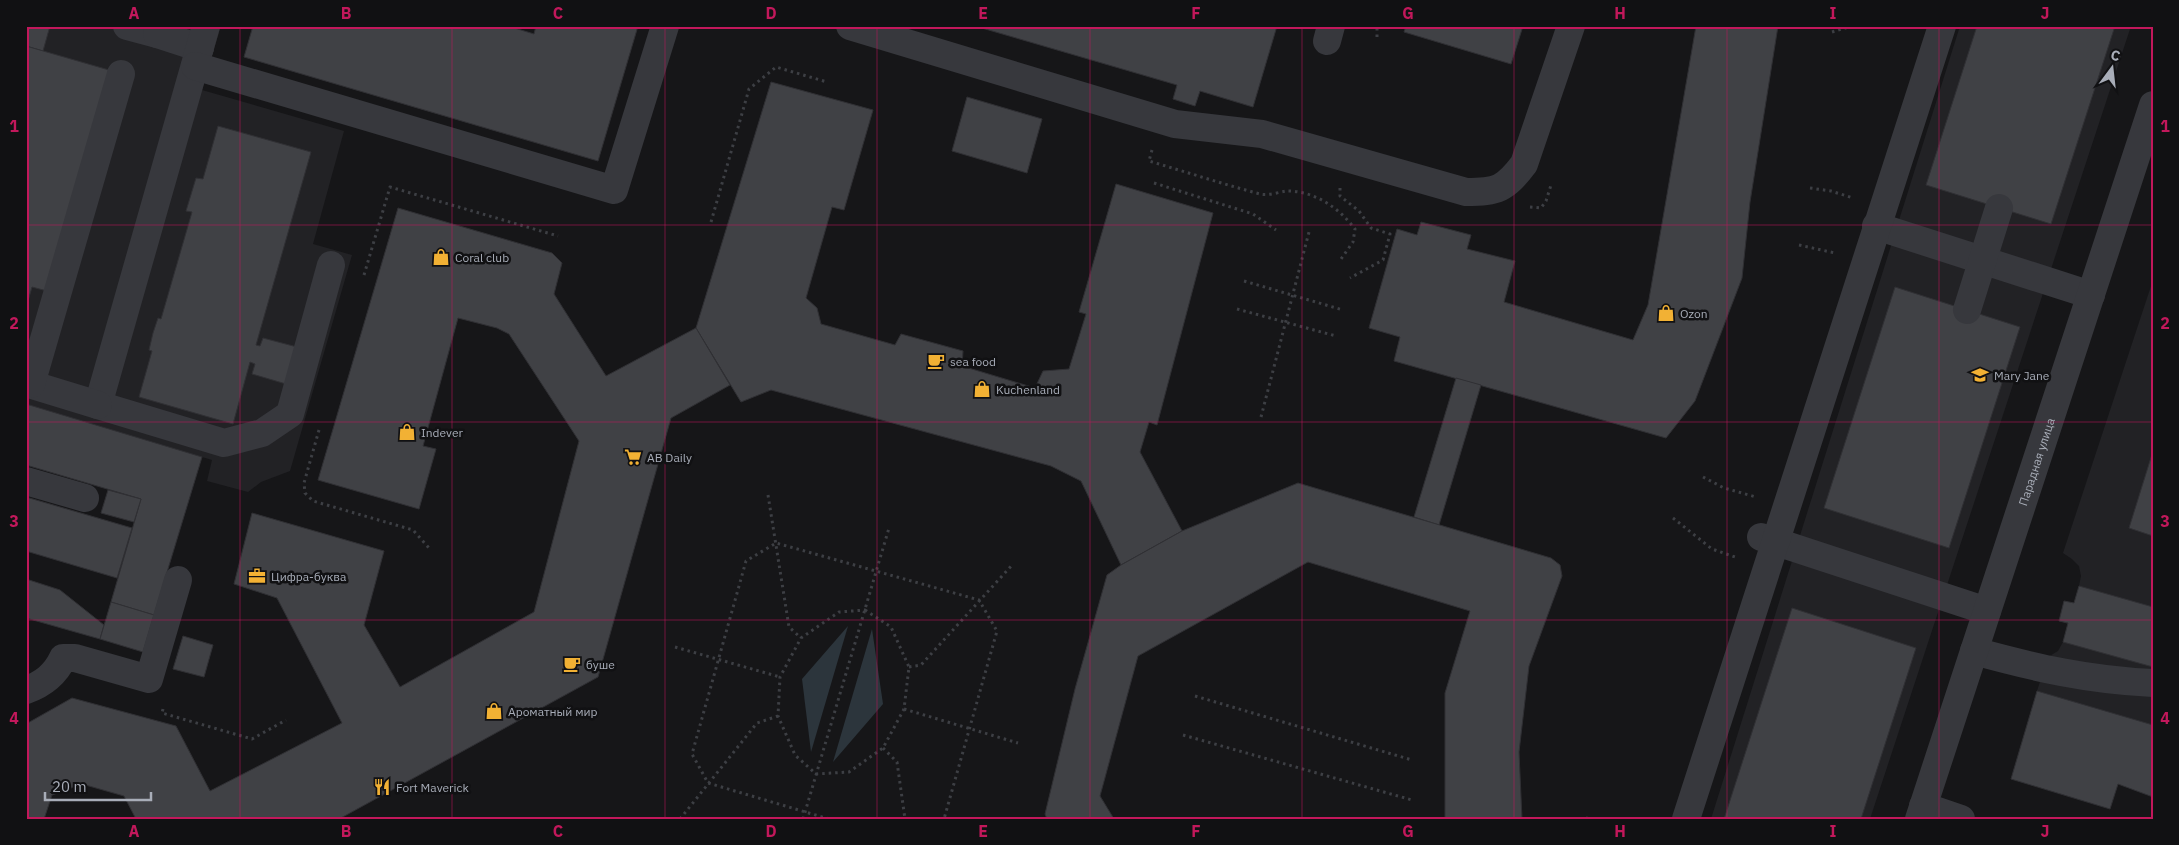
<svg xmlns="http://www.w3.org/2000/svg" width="2179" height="845" font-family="'IBM Plex Sans',sans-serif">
	<rect width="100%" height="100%" fill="#161618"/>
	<g fill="#222225">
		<polygon points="26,26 221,26 202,90 344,131 313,244 352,255 290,471 261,482 248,492 207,481 212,460 26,404"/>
		<polygon points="1960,26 2131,26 1870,819 1711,819"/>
		<polygon points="2153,280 2153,725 2037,691 2048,657 2058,651 2063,642 2068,624 2059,621 2064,601 2074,603 2079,586 2081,576 2079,566 2072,559 2063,553"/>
	</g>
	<g fill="#2c353c">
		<polygon points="848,626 811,752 802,679"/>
		<polygon points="872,629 883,704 833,762"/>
	</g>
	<g fill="#404145" stroke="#303034">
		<polygon points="26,26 50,26 43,51 26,46"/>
		<polygon points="253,26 508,26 534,34 536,26 638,26 598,161 244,57"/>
		<polygon points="975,26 1277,26 1253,107 1200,91 1195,106 1173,99 1177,85"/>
		<polygon points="1406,26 1523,26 1511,64 1404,32"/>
		<polygon points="1696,26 1778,26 1750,202 1742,278 1695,401 1666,438 1394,361 1400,337 1369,328 1397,229 1417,235 1421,222 1471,235 1467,249 1515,261 1504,302 1633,340 1648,305"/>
		<polygon points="1977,26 2115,26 2051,224 1926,185"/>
		<polygon points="26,46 109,70 47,291 32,287 26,308"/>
		<polygon points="771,82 873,110 844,210 832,207 806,298 817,308 821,324 895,345 901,334 963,351 962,366 1035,388 1043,371 1069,369 1086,314 1079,312 1116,184 1213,213 1157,425 1149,422 1140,452 1182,531 1121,565 1081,481 1051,466 771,390 741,402 696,328"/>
		<polygon points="967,97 1042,119 1027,173 952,151"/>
		<polygon points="218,126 311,152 256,345 260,346 263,338 297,347 286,384 252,374 255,364 250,362 233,424 139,397 152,351 149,350 153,333 158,318 161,319 192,212 186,211 196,178 203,179"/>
		<polygon points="398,208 552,253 562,263 554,294 606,376 696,328 730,385 671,418 598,677 339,819 136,819 124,796 82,784 52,795 44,819 26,819 26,724 72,698 176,726 210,791 342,723 277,598 234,584 252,513 384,551 364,625 400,687 534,612 579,441 509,334 497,328 458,318 423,446 436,449 419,509 318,480"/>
		<polygon points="1895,287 2020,327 1949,548 1824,508"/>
		<polygon points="1456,378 1481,385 1439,525 1414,517"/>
		<polygon points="26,404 202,457 154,615 111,602 141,499 26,465"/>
		<polygon points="2153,451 2153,536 2129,528"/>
		<polygon points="1298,483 1551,558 1560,565 1562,576 1529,666 1519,752 1522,819 1445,819 1445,693 1470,611 1308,562 1138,656 1100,796 1114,819 1047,819 1045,814 1075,689 1107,575 1121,565 1182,531"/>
		<polygon points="108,490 141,499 134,522 101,513"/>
		<polygon points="26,497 132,528 117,578 26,551"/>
		<polygon points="26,579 60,590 104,625 100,639 26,618"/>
		<polygon points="2079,586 2153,607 2153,667 2063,642 2068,623 2059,621 2064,601 2074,603"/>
		<polygon points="111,602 154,615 143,652 100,639"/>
		<polygon points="1792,608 1916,648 1861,819 1724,819"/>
		<polygon points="183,636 213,645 204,677 173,669"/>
		<polygon points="2037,691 2153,725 2153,797 2118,784 2110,809 2011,779"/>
	</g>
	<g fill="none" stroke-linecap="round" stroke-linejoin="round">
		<g stroke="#3d3f44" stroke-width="3" stroke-dasharray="2.5 4" stroke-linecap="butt">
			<polyline points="1832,32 1852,26"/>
			<polyline points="1377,37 1377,26"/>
			<path d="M1152 150 1149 161C1186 172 1223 184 1260 194 1268 196 1279 192 1287 191 1315 191 1339 208 1355 229L1353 242 1341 259"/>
			<polyline points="1154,183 1253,214 1276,230"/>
			<polyline points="1340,188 1340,196 1359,211 1371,228 1390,234 1383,260 1350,278"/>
			<polyline points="1810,188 1831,191 1853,198"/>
			<polyline points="1530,207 1541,208 1546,201 1551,185"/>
			<polyline points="711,222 749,89 776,67 827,82"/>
			<polyline points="1799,245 1835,253"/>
			<polyline points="364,275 390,187 558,236"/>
			<polyline points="1244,281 1343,310"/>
			<polyline points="1237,309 1336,336"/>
			<polyline points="1261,417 1309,232"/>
			<polyline points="319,430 304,483 305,493 313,501 413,530 429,548"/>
			<polyline points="1703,477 1724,488 1756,497"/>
			<polyline points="768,495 789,627 801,638"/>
			<polyline points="1673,518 1712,549 1735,557"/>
			<polygon points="865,610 891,627 909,667 904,709 883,748 849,772 816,774 795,755 778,716 780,677 801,638 839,612"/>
			<polyline points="675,647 780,677"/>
			<polyline points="909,667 921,665 1013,564"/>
			<polyline points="1195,696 1412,760"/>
			<polyline points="163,709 162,713 252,739 286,720"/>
			<polyline points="904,709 1018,743"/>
			<polyline points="1183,735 1412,800"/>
			<polyline points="883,748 897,762 905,819"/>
			<polyline points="1586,818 1591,819"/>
			<polyline points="680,819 757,723 778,716"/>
			<polyline points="803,819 889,528"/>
			<polyline points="829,819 708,783 692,754 746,561 776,543 979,600 997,631 944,819"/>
		</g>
		<g stroke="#37383d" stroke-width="28">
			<polyline points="127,26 157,34"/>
			<polyline points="159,26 157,34 200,48"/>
			<polyline points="206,26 98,405 224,443 262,433 290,414 331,265"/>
			<path d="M850 26 1175 124 1262 134 1466 192C1498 192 1505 189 1524 164L1571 26"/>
			<polyline points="1327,41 1331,26"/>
			<polyline points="195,66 614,190 665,26"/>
			<polyline points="1876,226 2091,295"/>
			<polyline points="1967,310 1999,208"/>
			<polyline points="26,383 98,405"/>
			<polyline points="31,384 121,74"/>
			<polyline points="26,481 85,498"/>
			<polyline points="1761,537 1987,611"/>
			<path d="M1974 651C2036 668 2088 680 2153 683"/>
			<path d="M26 690C43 684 55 675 63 658H75L149 679 178 580"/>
			<polyline points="1923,806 1961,819"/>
			<polyline points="1686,819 1942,26"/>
			<path id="s1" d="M1919 819 2153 105"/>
		</g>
	</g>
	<path fill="none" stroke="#c2185b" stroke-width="1" stroke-opacity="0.55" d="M240 26V819M452 26V819M665 26V819M877 26V819M1090 26V819M1302 26V819M1514 26V819M1727 26V819M1939 26V819M26 225H2153M26 422H2153M26 620H2153"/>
	<defs>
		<g id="shop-bare" transform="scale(1.35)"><path d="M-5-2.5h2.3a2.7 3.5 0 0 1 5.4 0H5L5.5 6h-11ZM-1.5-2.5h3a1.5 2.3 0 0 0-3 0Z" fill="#f2b134" stroke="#111113" stroke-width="2.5" paint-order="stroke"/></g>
		<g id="cafe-bare" transform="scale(1.35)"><path d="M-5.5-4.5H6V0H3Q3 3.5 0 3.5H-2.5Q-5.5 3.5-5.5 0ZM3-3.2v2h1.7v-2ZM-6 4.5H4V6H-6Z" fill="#f2b134" stroke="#111113" stroke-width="2.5" paint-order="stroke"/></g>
		<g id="school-bare" transform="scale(1.35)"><path d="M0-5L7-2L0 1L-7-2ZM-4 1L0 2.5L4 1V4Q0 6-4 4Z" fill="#f2b134" stroke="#111113" stroke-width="2.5" paint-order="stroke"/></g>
		<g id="supermarket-bare" transform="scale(1.35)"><path d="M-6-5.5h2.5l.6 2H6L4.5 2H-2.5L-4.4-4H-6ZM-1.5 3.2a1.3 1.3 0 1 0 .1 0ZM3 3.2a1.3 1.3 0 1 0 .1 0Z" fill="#f2b134" stroke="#111113" stroke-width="2.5" paint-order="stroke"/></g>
		<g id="office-bare" transform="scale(1.35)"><path d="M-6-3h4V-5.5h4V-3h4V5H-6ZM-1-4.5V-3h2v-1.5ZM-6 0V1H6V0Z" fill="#f2b134" stroke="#111113" stroke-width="2.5" paint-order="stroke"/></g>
		<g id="restaurant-bare" transform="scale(1.35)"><path d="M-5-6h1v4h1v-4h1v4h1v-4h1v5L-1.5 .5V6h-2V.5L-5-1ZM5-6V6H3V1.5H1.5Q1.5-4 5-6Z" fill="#f2b134" stroke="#111113" stroke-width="2.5" paint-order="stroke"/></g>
	</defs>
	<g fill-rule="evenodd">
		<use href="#shop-bare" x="441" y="257"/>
		<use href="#shop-bare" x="1666" y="313"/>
		<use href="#cafe-bare" x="936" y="361"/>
		<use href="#school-bare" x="1980" y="375"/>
		<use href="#shop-bare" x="982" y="389"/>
		<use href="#shop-bare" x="407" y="432"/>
		<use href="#supermarket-bare" x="633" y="457"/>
		<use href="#office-bare" x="257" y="576"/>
		<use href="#cafe-bare" x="572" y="664"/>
		<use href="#shop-bare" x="494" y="711"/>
		<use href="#restaurant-bare" x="382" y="787"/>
	</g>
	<g text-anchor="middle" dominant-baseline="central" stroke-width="5" stroke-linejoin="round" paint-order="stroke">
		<g font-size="12" fill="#a8adb8" stroke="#111113" text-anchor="start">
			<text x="455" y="257">Coral club</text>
			<text x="1680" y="313">Ozon</text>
			<text x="950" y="361">sea food</text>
			<text x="1994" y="375">Mary Jane</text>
			<text x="996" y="389">Kuchenland</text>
			<text x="421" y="432">Indever</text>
			<text x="647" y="457">АВ Daily</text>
			<text x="271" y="576">Цифра-буква</text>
			<text x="586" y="664">буше</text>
			<text x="508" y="711">Ароматный мир</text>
			<text x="396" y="787">Fort Maverick</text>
		</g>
		<g font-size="12" fill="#a8adb8" stroke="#111113">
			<text stroke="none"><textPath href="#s1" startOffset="376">Парадная улица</textPath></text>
		</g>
	</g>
	<rect width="2179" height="845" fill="none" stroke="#111113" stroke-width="55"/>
	<g transform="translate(2112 68) rotate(15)" stroke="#111113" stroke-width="4" paint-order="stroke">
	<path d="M0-4L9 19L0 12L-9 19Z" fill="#a8adb8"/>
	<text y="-8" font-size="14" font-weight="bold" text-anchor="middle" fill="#a8adb8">С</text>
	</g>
	<path d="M45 792v8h106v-8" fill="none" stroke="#a8adb8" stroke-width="2.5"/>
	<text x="52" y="792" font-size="15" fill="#a8adb8" stroke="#111113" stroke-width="4" paint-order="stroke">20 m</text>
	<rect x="28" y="28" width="2124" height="790" fill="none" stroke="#c2185b" stroke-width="2"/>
	<g font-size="16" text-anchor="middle" font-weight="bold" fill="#c2185b">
		<text x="134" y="19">A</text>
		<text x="346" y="19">B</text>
		<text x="558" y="19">C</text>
		<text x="771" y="19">D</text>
		<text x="983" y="19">E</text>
		<text x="1196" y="19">F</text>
		<text x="1408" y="19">G</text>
		<text x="1620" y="19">H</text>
		<text x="1833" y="19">I</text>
		<text x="2045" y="19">J</text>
		<text x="14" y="132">1</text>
		<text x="2165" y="132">1</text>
		<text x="14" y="329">2</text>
		<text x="2165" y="329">2</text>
		<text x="14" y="527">3</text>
		<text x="2165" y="527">3</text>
		<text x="14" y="724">4</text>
		<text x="2165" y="724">4</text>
		<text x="134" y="837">A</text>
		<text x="346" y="837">B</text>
		<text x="558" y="837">C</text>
		<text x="771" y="837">D</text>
		<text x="983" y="837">E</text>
		<text x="1196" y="837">F</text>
		<text x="1408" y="837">G</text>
		<text x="1620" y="837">H</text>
		<text x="1833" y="837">I</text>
		<text x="2045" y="837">J</text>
	</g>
</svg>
